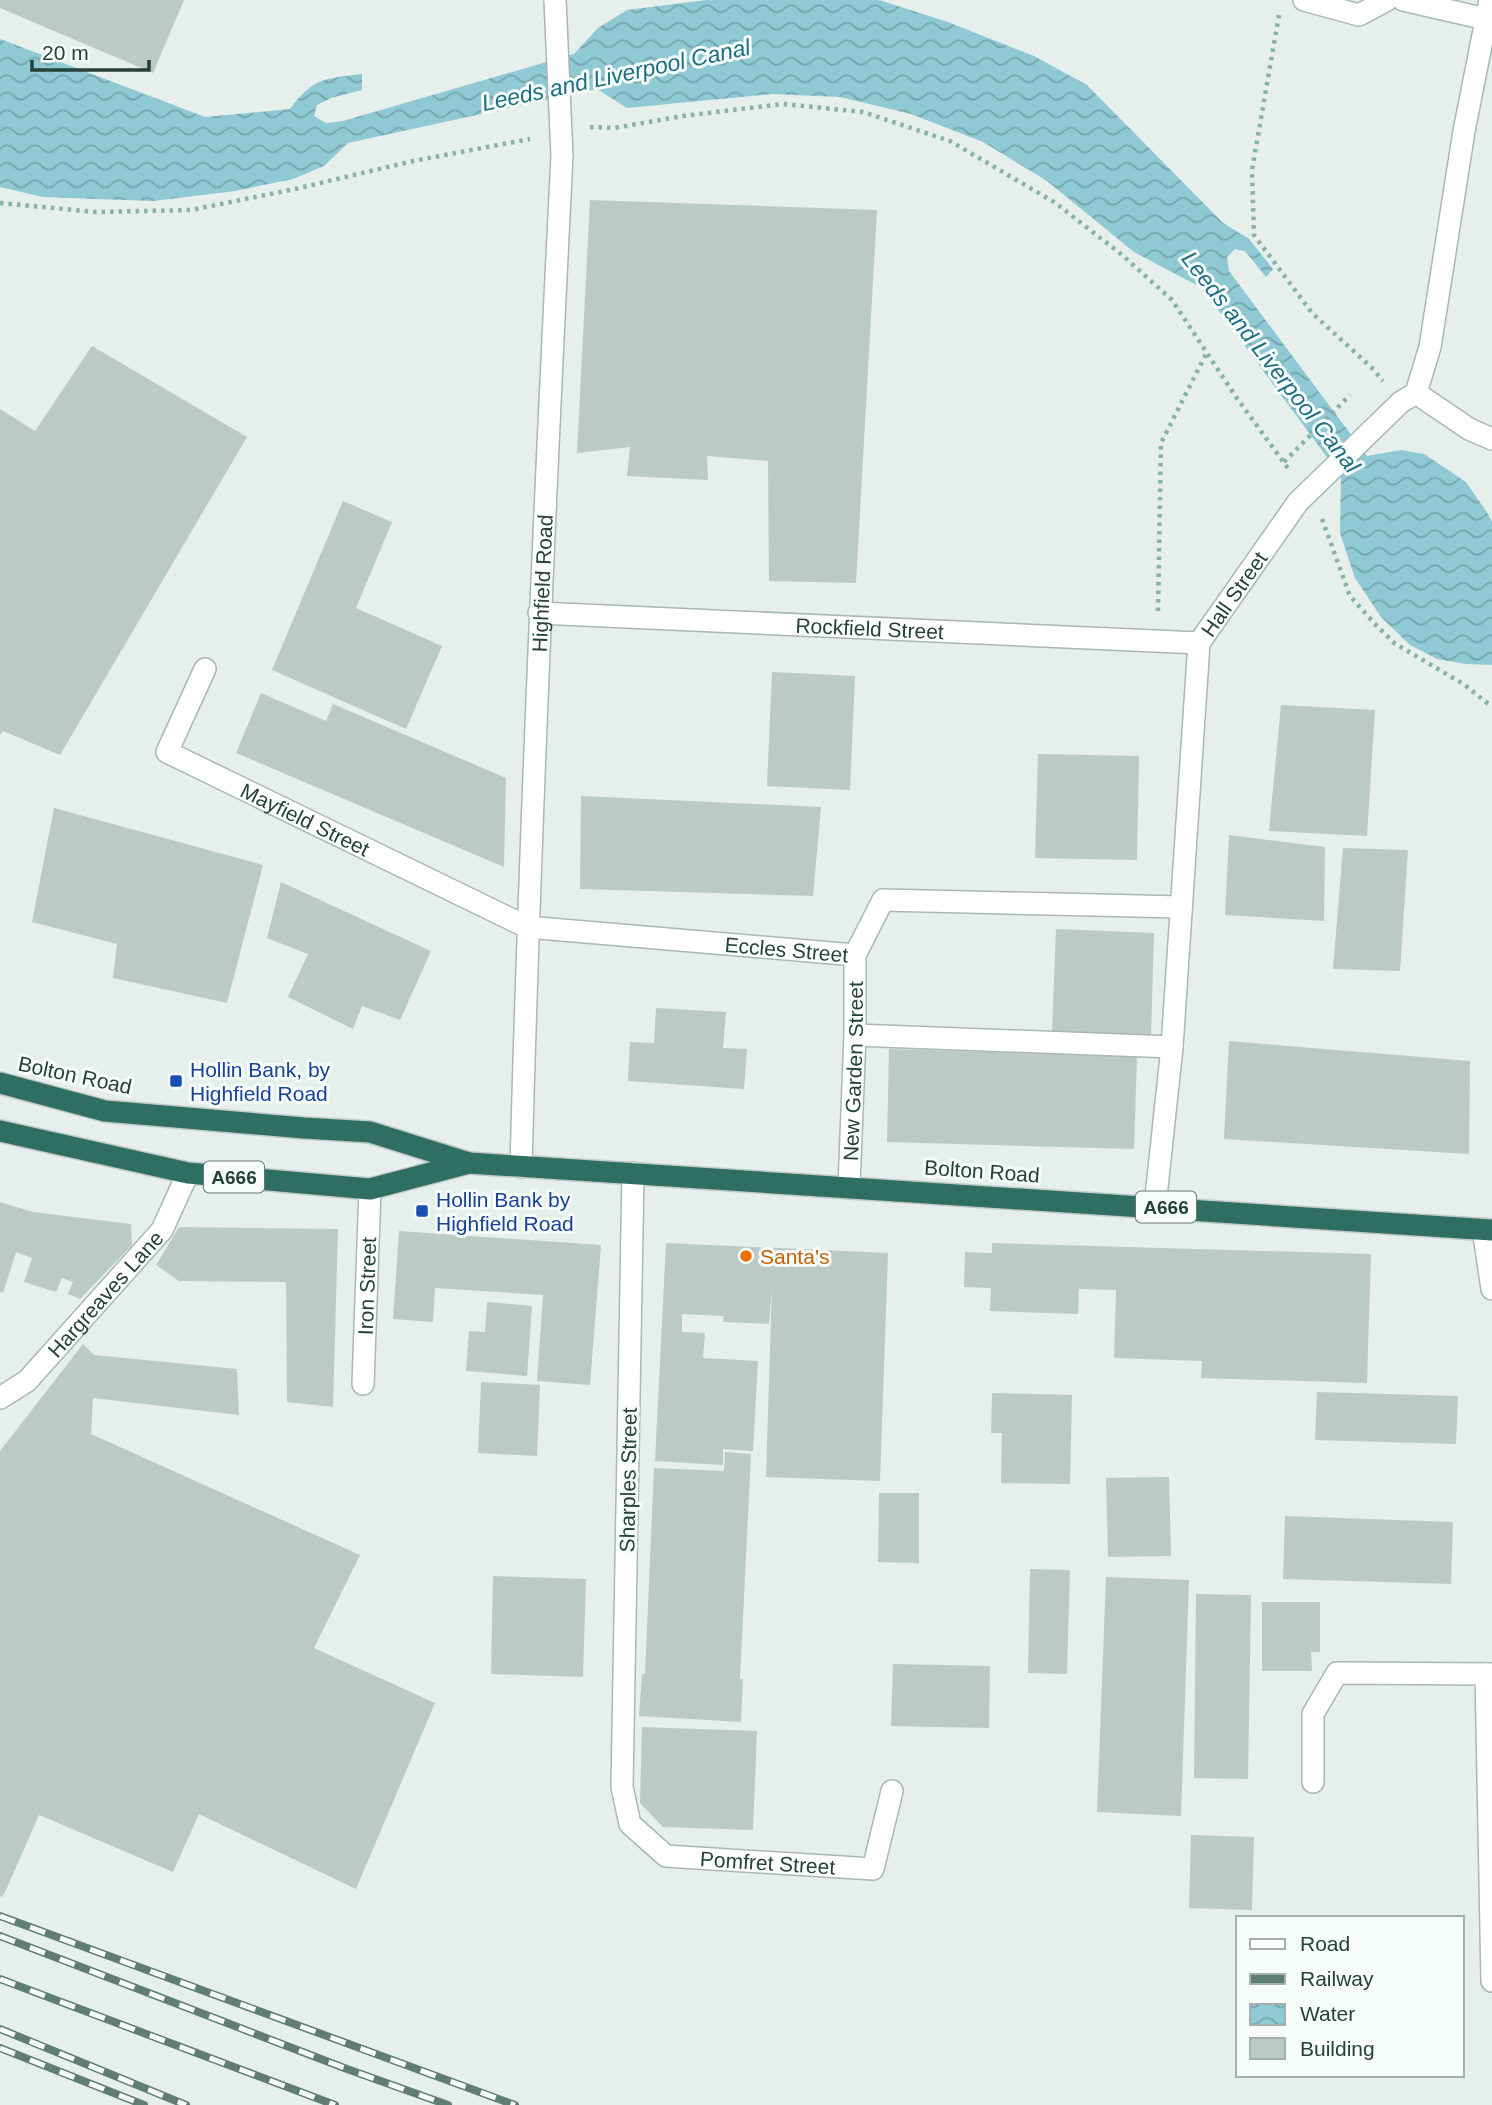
<svg xmlns="http://www.w3.org/2000/svg" width="1492" height="2105" font-family="Helvetica,sans-serif">
	<defs>
		<pattern id="water-waves" width="16" height="10" patternUnits="userSpaceOnUse" patternTransform="scale(1.75)"><rect width="16" height="10" fill="#8ec9d4"/><path d="M0 5q4-4 8 0t8 0" fill="none" stroke="#74a5ad"/></pattern>
	</defs>
	<rect width="100%" height="100%" fill="#e6efeb"/>
	<path fill="url(#water-waves)" d="M706 0H879L948 22 1034 56 1087 85 1222 222 1249 239 1273 269 1266 277 1245 251 1235 249 1227 257 1229 271 1367 456 1401 450 1424 454 1466 482 1488 514 1492 522V665L1466 664 1437 659 1410 645 1381 617 1355 578 1340 533 1341 476 1202 288 1134 252 1047 181 983 142 911 114 840 97 773 94 627 108 597 89 348 143 324 166 293 179 235 191 153 201 43 197 0 187V39L205 117 290 109C314 77 324 79 362 74V90L331 98 317 105 314 116 326 123 343 121 574 54 598 28 627 10Z"/>
	<g fill="#bbcac4">
		<polygon points="0,0 184,0 153,73 0,8"/>
		<polygon points="590,200 877,210 856,583 769,581 768,461 707,456 708,480 627,476 630,447 577,453"/>
		<polygon points="92,346 247,437 60,755 3,731 0,735 0,409 35,431"/>
		<polygon points="343,501 392,522 356,608 442,646 406,729 272,670"/>
		<polygon points="772,672 855,676 850,790 767,786"/>
		<polygon points="261,693 326,721 333,704 506,778 504,867 236,753"/>
		<polygon points="1281,705 1375,710 1367,836 1269,831"/>
		<polygon points="1038,754 1139,756 1137,860 1035,858"/>
		<polygon points="581,796 821,807 813,896 580,889"/>
		<polygon points="54,808 263,865 227,1003 113,978 117,944 32,922"/>
		<polygon points="1229,835 1325,847 1324,921 1225,915"/>
		<polygon points="1343,848 1408,850 1400,971 1333,969"/>
		<polygon points="281,882 431,951 400,1020 362,1006 353,1029 288,997 308,954 267,938"/>
		<polygon points="1056,929 1154,933 1151,1036 1052,1032"/>
		<polygon points="656,1008 726,1012 723,1048 747,1049 744,1089 628,1081 630,1042 654,1043"/>
		<polygon points="1229,1041 1470,1061 1469,1154 1224,1139"/>
		<polygon points="889,1049 1137,1056 1134,1149 887,1142"/>
		<polygon points="0,1202 33,1212 131,1224 132,1245 80,1299 68,1294 73,1282 62,1278 56,1292 24,1282 32,1258 16,1252 3,1293 0,1292"/>
		<polygon points="179,1227 338,1229 333,1407 287,1402 286,1282 179,1281 156,1265"/>
		<polygon points="399,1231 601,1245 590,1385 537,1381 543,1295 435,1288 433,1322 393,1319"/>
		<polygon points="666,1243 888,1253 880,1481 766,1477 772,1286 769,1324 723,1322 724,1316 682,1314 682,1332 705,1333 703,1358 758,1361 753,1451 723,1449 723,1465 655,1461"/>
		<polygon points="992,1243 1371,1254 1367,1383 1201,1378 1202,1361 1114,1358 1116,1290 1079,1289 1078,1314 990,1311 991,1288 964,1287 965,1252 992,1253"/>
		<polygon points="487,1302 532,1306 527,1376 466,1371 469,1331 485,1332"/>
		<polygon points="83,1344 94,1355 237,1369 239,1415 93,1398 91,1434 360,1555 314,1648 435,1703 356,1889 199,1814 173,1872 39,1815 6,1890 2,1897 0,1896 0,1451"/>
		<polygon points="481,1382 540,1385 537,1456 478,1453"/>
		<polygon points="1317,1392 1458,1396 1456,1444 1315,1440"/>
		<polygon points="992,1393 1072,1395 1070,1484 1001,1483 1002,1433 991,1433"/>
		<polygon points="725,1452 751,1454 740,1679 743,1679 741,1722 639,1716 642,1674 645,1674 654,1468 724,1471"/>
		<polygon points="1169,1477 1171,1556 1108,1557 1106,1478"/>
		<polygon points="879,1493 919,1493 919,1563 878,1562"/>
		<polygon points="1285,1516 1453,1522 1451,1584 1283,1579"/>
		<polygon points="1030,1569 1070,1570 1067,1674 1028,1673"/>
		<polygon points="493,1576 586,1579 583,1677 491,1674"/>
		<polygon points="1106,1577 1189,1580 1181,1816 1097,1812"/>
		<polygon points="1196,1594 1251,1595 1248,1779 1194,1778"/>
		<polygon points="1262,1602 1320,1602 1320,1652 1311,1652 1312,1671 1262,1671"/>
		<polygon points="893,1664 990,1666 989,1728 891,1726"/>
		<polygon points="642,1727 757,1731 753,1830 663,1827 640,1803"/>
		<polygon points="1191,1835 1254,1837 1252,1910 1189,1908"/>
	</g>
	<g fill="none" stroke-linecap="round" stroke-linejoin="round">
		<g stroke="#a8b8b2" stroke-width="24">
			<g id="minor">
				<polyline points="1304,0 1359,15 1387,0"/>
				<polyline points="1403,0 1486,19"/>
				<polyline points="1416,393 1469,429 1492,439"/>
				<polyline points="1401,402 1416,393 1430,347 1464,131 1490,0"/>
				<path id="s1" d="M539 613 1199 643"/>
				<path id="s2" d="M205 669 167 752 527 927 855 955 883 900 1181 907"/>
				<polyline points="855,1035 1172,1047"/>
				<path id="s3" d="M521 1167C530 829 545 493 562 156"/>
				<path id="s4" d="M633 1173 622 1787 630 1824 666 1856 873 1869 892 1791"/>
				<path id="s5" d="M849 1187 855 1035V955"/>
				<path id="s6" d="M1155 1206 1172 1047 1199 643 1298 502"/>
				<polyline points="1483,1229 1492,1289"/>
				<path id="s7" d="M363 1384 370 1189"/>
				<path id="s8" d="M0 1398 27 1381 162 1230 188 1173"/>
				<polyline points="1486,1674 1492,1981"/>
				<polyline points="1313,1782 1313,1714 1337,1673 1492,1674"/>
			</g>
		</g>
		<g stroke="#c2cac8" stroke-width="24">
			<g id="highway">
				<polyline points="0,1083 105,1111 304,1128 370,1132 469,1163 1492,1230"/>
				<polyline points="0,1131 188,1173 370,1189 469,1163"/>
			</g>
		</g>
		<g stroke="#86b3a5" stroke-width="4.5" stroke-dasharray="3.5 5" stroke-linecap="butt">
			<polyline points="1279,15 1252,170 1254,235 1312,313 1372,368 1383,381"/>
			<polyline points="590,127 614,128 683,116 783,104 863,112 950,141 1054,202 1121,254 1172,300 1236,397 1290,471"/>
			<polyline points="0,203 96,212 191,210 295,189 413,161 530,139"/>
			<polyline points="1284,462 1350,395"/>
			<polyline points="1322,519 1350,596 1374,623 1394,643 1465,685 1492,707"/>
			<polyline points="1158,611 1161,443 1206,354"/>
		</g>
		<use href="#minor" stroke="#fff" stroke-width="21"/>
		<use href="#highway" stroke="#2f6f62" stroke-width="21"/>
		<g stroke="#5f7d75" stroke-width="8">
			<g id="rail">
				<polyline points="0,1916 515,2105"/>
				<polyline points="0,1936 347,2069 448,2105"/>
				<polyline points="0,1979 335,2105"/>
				<polyline points="0,2029 186,2105"/>
				<polyline points="0,2048 144,2105"/>
			</g>
		</g>
		<use href="#rail" stroke="#f7fbf9" stroke-width="5" stroke-dasharray="16" stroke-linecap="butt"/>
		<g stroke="#a8b8b2" stroke-width="24" stroke-linecap="butt">
			<g id="minor-bridge">
				<polyline points="555,0 562,156"/>
				<polyline points="1298,502 1401,402"/>
			</g>
		</g>
		<use href="#minor-bridge" stroke="#fff" stroke-width="21"/>
	</g>
	<g fill="#1a4fb4" stroke="#f7fbf9" stroke-width="2.5">
		<rect x="169" y="1074" width="14" height="14" rx="3.5"/>
		<rect x="415" y="1204" width="14" height="14" rx="3.5"/>
	</g>
	<circle fill="#e8710a" stroke="#f7fbf9" stroke-width="2.5" cx="746" cy="1256" r="7"/>
	<g text-anchor="middle" dominant-baseline="central" stroke-width="6" stroke-linejoin="round" paint-order="stroke">
		<g fill="#f7fbf9" stroke="#637a73" stroke-width="2">
			<rect x="204" y="1161.5" width="60" height="31" rx="5"/>
			<rect x="1136" y="1191.5" width="60" height="31" rx="5"/>
		</g>
		<g font-size="19" font-weight="bold" fill="#24423a">
			<text x="234" y="1177">A666</text>
			<text x="1166" y="1207">A666</text>
		</g>
		<g font-size="21" fill="#24423a" stroke="#f7fbf9">
			<text stroke="none"><textPath href="#s3" startOffset="584">Highfield Road</textPath></text>
			<text stroke="none"><textPath href="#s6" startOffset="625">Hall Street</textPath></text>
			<text stroke="none"><textPath href="#s1" startOffset="331">Rockfield Street</textPath></text>
			<text stroke="none"><textPath href="#s2" startOffset="245">Mayfield Street</textPath></text>
			<text stroke="none"><textPath href="#s2" startOffset="752">Eccles Street</textPath></text>
			<text stroke="none"><textPath href="#s5" startOffset="116">New Garden Street</textPath></text>
			<text transform="translate(75 1075) rotate(12)">Bolton Road</text>
			<text transform="translate(982 1171) rotate(4)">Bolton Road</text>
			<text stroke="none"><textPath href="#s7" startOffset="98">Iron Street</textPath></text>
			<text stroke="none"><textPath href="#s8" startOffset="149">Hargreaves Lane</textPath></text>
			<text transform="translate(628 1480) rotate(-89)">Sharples Street</text>
			<text stroke="none"><textPath href="#s4" startOffset="802">Pomfret Street</textPath></text>
		</g>
		<g font-size="21" fill="#164399" stroke="#f7fbf9" text-anchor="start">
			<text x="190" y="1069">Hollin Bank, by<tspan x="190" dy="24">Highfield Road</tspan></text>
			<text x="436" y="1199">Hollin Bank by<tspan x="436" dy="24">Highfield Road</tspan></text>
		</g>
		<g font-size="21" fill="#c56008" stroke="#f7fbf9" text-anchor="start">
			<text x="760" y="1256">Santa's</text>
		</g>
		<g font-size="23" font-style="italic" fill="#1c6f80" stroke="#f7fbf9">
			<text transform="translate(616 75) rotate(-12)">Leeds and Liverpool Canal</text>
			<text transform="translate(1271 362) rotate(52)">Leeds and Liverpool Canal</text>
		</g>
	</g>
	<rect x="1236" y="1916" width="228" height="161" fill="#f7fbf9" stroke="#a3b1ad" stroke-width="2"/>
	<rect x="1250" y="1939" width="35" height="10" fill="#ffffff" stroke="#a3b1ad" stroke-width="2"/>
	<text x="1300" y="1951" font-size="21" fill="#24423a">Road</text>
	<rect x="1250" y="1974" width="35" height="10" fill="#5f7d75" stroke="#a3b1ad" stroke-width="2"/>
	<text x="1300" y="1986" font-size="21" fill="#24423a">Railway</text>
	<rect x="1250" y="2004" width="35" height="21" fill="url(#water-waves)" stroke="#a3b1ad" stroke-width="2"/>
	<text x="1300" y="2021" font-size="21" fill="#24423a">Water</text>
	<rect x="1250" y="2038" width="35" height="21" fill="#bbcac4" stroke="#a3b1ad" stroke-width="2"/>
	<text x="1300" y="2056" font-size="21" fill="#24423a">Building</text>
	<path d="M32 60v10h117v-10" fill="none" stroke="#24423a" stroke-width="3.5"/>
	<text x="42" y="60" font-size="21" fill="#24423a" stroke="#f7fbf9" stroke-width="5" paint-order="stroke">20 m</text>
</svg>
